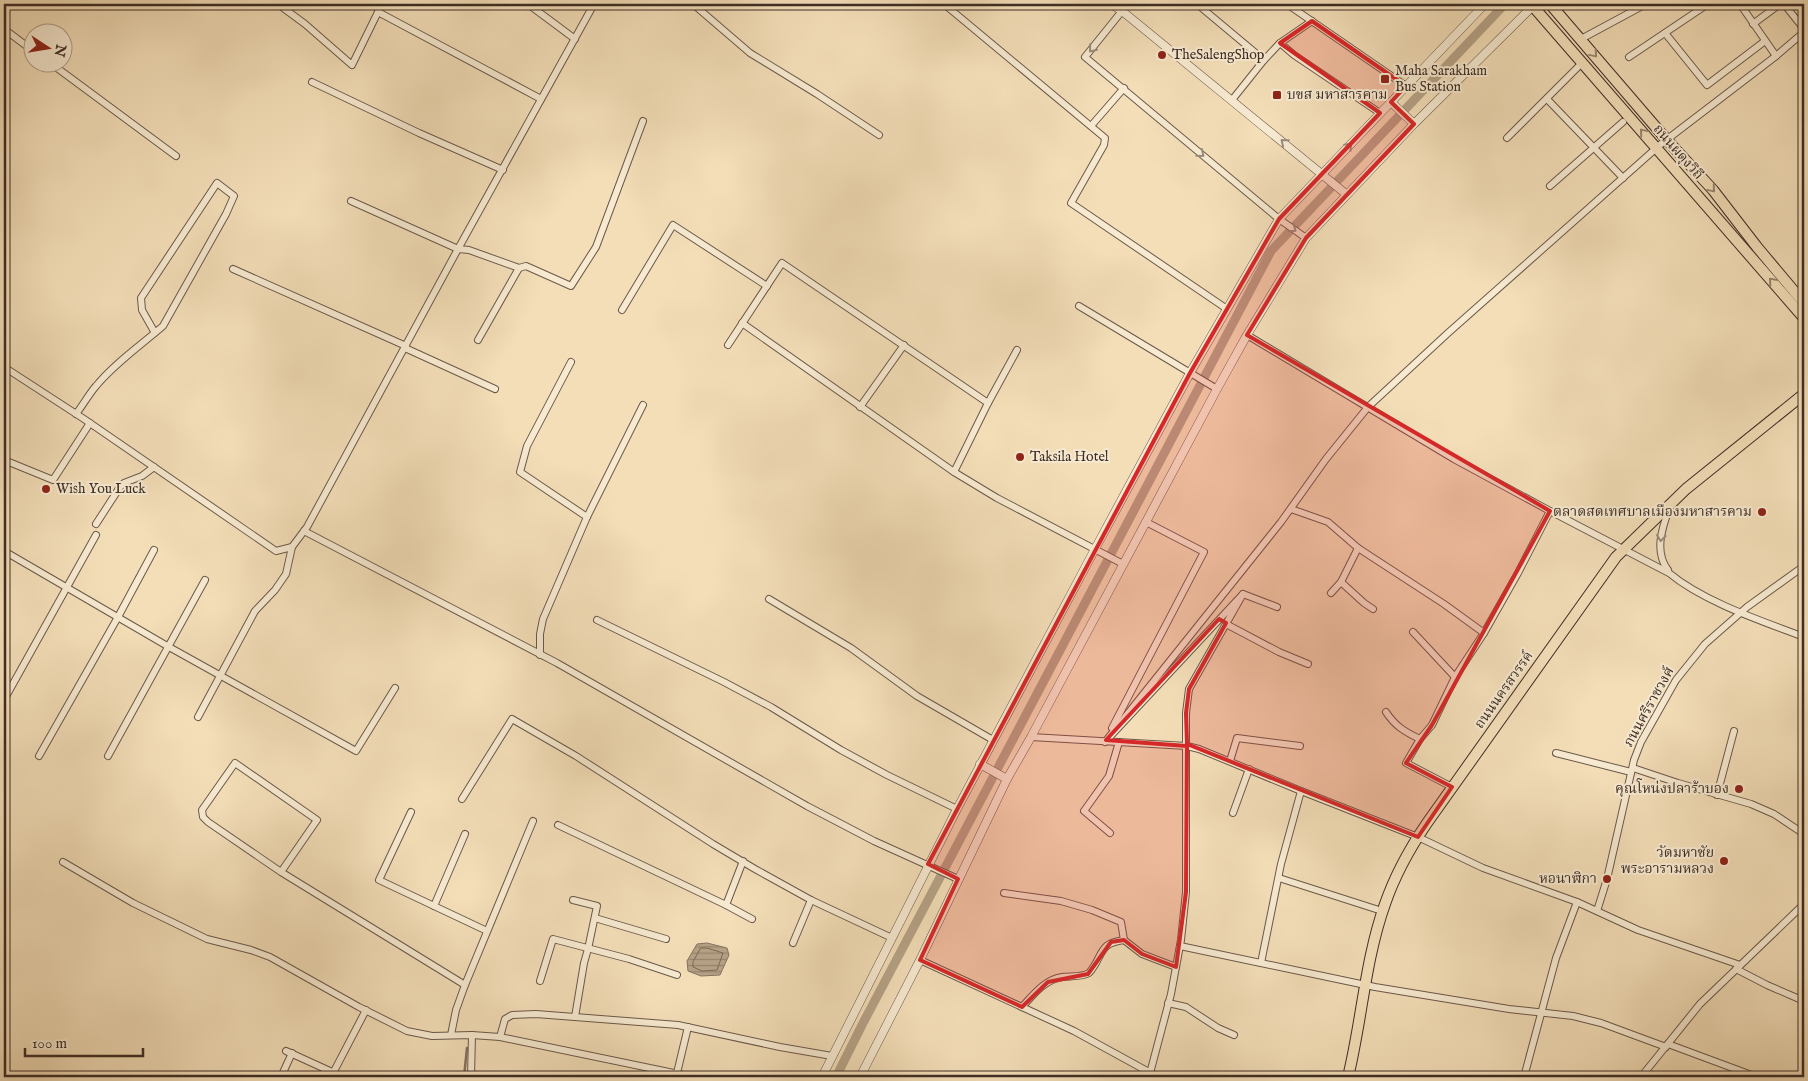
<svg xmlns="http://www.w3.org/2000/svg" width="1808" height="1081" font-family="'IM FELL English','Noto Serif Thai',serif">
	<defs>
		<pattern id="water-rules" width="6" height="5" patternUnits="userSpaceOnUse" patternTransform="scale(1.25)"><rect width="6" height="5" fill="#b5a286"/><path d="M0 2.5h6" fill="none" stroke="#95846d"/></pattern>
	</defs>
	<rect width="100%" height="100%" fill="#f3deb8"/>
	<filter id="stains"><feTurbulence type="fractalNoise" baseFrequency=".004" numOctaves="4"/><feColorMatrix values="0 0 0 0 .2 0 0 0 0 .09 0 0 0 0 .02 0 0 0 .5 -.17"/></filter>
	<radialGradient id="worn" r=".72"><stop offset=".6" stop-color="#630" stop-opacity="0"/><stop offset="1" stop-color="#630" stop-opacity=".3"/></radialGradient>
	<polygon fill="url(#water-rules)" stroke="#857360" points="707,943 727,948 729,955 720,975 701,976 688,971 687,961 697,944"/>
	<g fill="none" stroke-linecap="round" stroke-linejoin="round">
		<polygon stroke="#7a6856" stroke-width="1" points="701,948 707,948 723,953 717,970 702,971 693,967 693,962"/>
		<polyline stroke="#857360" stroke-width="2.5" points="464,1077 467,1048"/>
		<polyline stroke="#b5a286" stroke-width="9" points="836,1077 862,1025 1271,251 1505,4"/>
		<g stroke="#6b594a" stroke-width="8">
			<g id="minor">
				<polyline points="278,4 305,24 352,65 378,12 541,99"/>
				<polyline points="528,4 575,39"/>
				<polyline points="693,4 750,53 817,94 879,135"/>
				<polyline points="944,4 1105,138 1104,145 1071,203 1227,309"/>
				<polyline points="1197,4 1264,60"/>
				<polyline points="1287,4 1406,86"/>
				<polyline points="1740,4 1776,56"/>
				<polyline points="1784,4 1804,29"/>
				<polyline points="1122,11 1085,57 1279,219 1306,238"/>
				<polyline points="378,12 381,4"/>
				<polyline points="1312,21 1280,43 1294,55 1380,113"/>
				<polyline points="1753,24 1780,4"/>
				<polyline points="4,29 32,50"/>
				<polyline points="1665,33 1707,85 1765,41"/>
				<polyline points="1581,39 1646,4"/>
				<polyline points="1629,57 1708,4"/>
				<polyline points="49,62 176,156"/>
				<polyline points="312,82 419,133 503,170"/>
				<polyline points="1547,99 1623,178"/>
				<polyline points="1232,100 1264,60 1280,43"/>
				<polyline points="1091,126 1124,88"/>
				<polyline points="1507,138 1583,62"/>
				<polyline points="1550,186 1623,122"/>
				<polyline points="351,201 458,249 469,250 519,268 526,266 571,286 596,247 643,121"/>
				<polyline points="233,269 406,346"/>
				<polyline points="1079,306 1217,389"/>
				<polyline points="622,310 673,225 767,286"/>
				<polyline points="742,323 954,472 997,498 1123,564"/>
				<path d="M1247 335 1454 459 1550 511 1669 573C1704 602 1762 621 1804 637"/>
				<polyline points="478,340 519,268"/>
				<polyline points="728,345 782,263 988,403"/>
				<polyline points="405,348 495,389"/>
				<polyline points="571,362 527,446 520,472 587,517"/>
				<polyline points="4,367 84,419 276,551 292,547 307,527 458,249 594,4"/>
				<polyline points="860,407 904,345"/>
				<path d="M76 414C83 405 89 394 96 386 115 363 141 345 163 326L226 214 234 196 217 183 141 298 142 310 155 333"/>
				<polyline points="4,460 53,480 90,423"/>
				<polyline points="954,472 988,403 1017,350"/>
				<polyline points="1291,509 1328,522 1358,548 1444,604 1484,633"/>
				<polyline points="96,524 120,487 124,483 142,476 154,467"/>
				<polyline points="304,531 557,663 807,806 874,841 958,879"/>
				<polyline points="4,551 169,647 356,751 395,688"/>
				<path d="M1668 570C1654 552 1662 528 1669 509"/>
				<polyline points="1341,582 1364,603 1373,609"/>
				<polyline points="1331,593 1341,582 1358,548"/>
				<polyline points="1243,594 1277,607"/>
				<polyline points="769,599 851,648 917,696 993,740"/>
				<polyline points="597,620 724,682 771,707 841,750 887,775 957,809"/>
				<polyline points="1226,624 1279,652 1308,664"/>
				<polyline points="1413,632 1455,677"/>
				<polyline points="540,655 540,634 543,619 587,517 643,405"/>
				<polyline points="4,700 96,535"/>
				<path d="M1386 712C1395 726 1405 732 1420 739"/>
				<polyline points="198,717 255,611 275,590 286,574 292,547"/>
				<polyline points="1112,728 1204,552 1146,522"/>
				<polyline points="1031,737 1187,746 1199,749 1301,791 1418,837 1483,868 1577,902 1638,930 1740,965"/>
				<polyline points="1556,753 1631,772"/>
				<polyline points="39,756 118,617 154,550"/>
				<polyline points="108,756 205,580"/>
				<polyline points="1230,761 1237,738 1300,746"/>
				<polyline points="1633,768 1678,783 1751,804 1774,814 1804,834"/>
				<polyline points="1452,787 1406,763 1420,739 1432,725 1455,677 1484,633 1518,573 1550,511"/>
				<polyline points="1717,795 1734,731"/>
				<polyline points="462,799 512,719 576,756 713,844 755,869 811,900 892,938"/>
				<polyline points="411,812 379,880 487,931"/>
				<polyline points="1233,813 1249,769"/>
				<polyline points="558,825 726,905 743,861"/>
				<polyline points="1110,833 1084,811 1109,776 1119,742"/>
				<polyline points="63,862 133,903 207,939 251,950 270,957 359,1007 407,1031 432,1036 472,1035 500,1037 693,1077"/>
				<polyline points="281,872 317,820 235,763 202,810 203,817 208,822 281,872 465,985"/>
				<polyline points="1279,878 1382,911"/>
				<polyline points="1004,893 1061,901 1092,910 1121,922 1124,940 1142,954 1176,967"/>
				<polyline points="573,900 597,906 588,949 584,963 575,1017"/>
				<polyline points="726,905 752,919"/>
				<polyline points="434,906 465,834"/>
				<polyline points="1597,911 1607,879 1634,760 1641,742 1676,680 1705,644 1747,607 1804,566"/>
				<polyline points="595,918 666,939"/>
				<polyline points="793,943 811,900"/>
				<polyline points="1180,946 1375,987 1509,1009 1573,1016 1601,1023 1666,1047"/>
				<polyline points="920,960 1074,1031 1158,1077"/>
				<polyline points="1261,963 1281,864 1301,791"/>
				<polyline points="1736,969 1767,985 1804,1001"/>
				<polyline points="540,981 553,939 629,959 677,975"/>
				<polyline points="1168,1003 1186,1007 1218,1028 1234,1035"/>
				<path d="M1022 1007C1034 994 1044 980 1062 977 1070 976 1083 977 1089 973 1092 970 1094 966 1096 963 1104 947 1105 943 1124 940"/>
				<polyline points="451,1035 456,1010 465,985 533,821"/>
				<polyline points="500,1037 505,1019 512,1015 536,1014 678,1025 780,1047 832,1056"/>
				<polyline points="1668,1044 1757,1077"/>
				<polyline points="286,1051 343,1077"/>
				<polyline points="677,1073 688,1027"/>
				<polyline points="281,1077 292,1053"/>
				<polyline points="331,1077 366,1010"/>
				<polyline points="471,1077 472,1035"/>
				<polyline points="1149,1077 1171,994 1181,940 1186,892 1186,713 1189,689 1243,594 1105,742 1281,522 1326,459 1368,407 1448,333 1661,144 1776,56 1804,32"/>
				<polyline points="1524,1077 1556,958 1577,902"/>
				<polyline points="1641,1077 1700,1004 1804,904"/>
			</g>
		</g>
		<g stroke="#6b594a" stroke-width="9">
			<g id="tertiary">
				<polyline points="1111,4 1122,11 1346,194"/>
				<polyline points="1391,102 1414,124"/>
				<polyline points="980,764 1007,779"/>
				<polyline points="822,1077 957,809 1095,549 1190,373 1279,219 1485,4"/>
				<polyline points="860,1077 920,960 1007,779 1031,737 1217,389 1247,335 1306,238 1414,124 1535,4"/>
			</g>
		</g>
		<g stroke="#3e2d26" stroke-width="12">
			<g id="primary">
				<polyline points="1531,4 1804,318"/>
				<polyline points="1550,4 1666,139 1713,190 1757,247 1804,303"/>
				<path d="M1348 1077C1362 1020 1365 960 1385 904 1395 875 1410 848 1427 823L1616 557 1686 489 1804 394"/>
			</g>
		</g>
		<use href="#minor" stroke="#f7ead1" stroke-width="6"/>
		<use href="#tertiary" stroke="#f7ead1" stroke-width="8"/>
		<use href="#primary" stroke="#f3deb8" stroke-width="10"/>
	</g>
	<defs><path id="oneway-chevron" d="M-2-3.5L2.5 0L-2 3.5" fill="none" stroke-width="1.6" stroke-linecap="round" stroke-linejoin="round" transform="scale(1.25)"/></defs>
	<g stroke="#9a8c7c">
		<use href="#oneway-chevron" transform="translate(1092 49) rotate(129)"/>
		<use href="#oneway-chevron" transform="translate(1284 142) rotate(-140)"/>
		<use href="#oneway-chevron" transform="translate(1349 146) rotate(-46)"/>
		<use href="#oneway-chevron" transform="translate(1201 154) rotate(40)"/>
		<use href="#oneway-chevron" transform="translate(1293 229) rotate(35)"/>
		<use href="#oneway-chevron" transform="translate(1661 538) rotate(96)"/>
	</g>
	<g stroke="#98866f">
		<use href="#oneway-chevron" transform="translate(1594 54) rotate(50)"/>
		<use href="#oneway-chevron" transform="translate(1643 132) rotate(-130)"/>
		<use href="#oneway-chevron" transform="translate(1712 189) rotate(50)"/>
		<use href="#oneway-chevron" transform="translate(1772 281) rotate(-131)"/>
	</g>
	<path fill="#d62828" fill-opacity="0.2" stroke="#d62828" stroke-width="4" stroke-linejoin="round" d="M1312 21 1406 86 1391 102 1414 124 1306 238 1247 335 1550 511 1432 725 1406 763 1452 787 1418 837 1187 744 1186 713 1189 689 1226 623 1219 619 1106 740 1187 746 1186 892 1176 967 1142 954 1124 940 1111 942 1088 974 1048 982 1022 1007 920 960 958 879 928 864 1190 373 1279 219 1380 113 1280 43Z"/>
	<g fill="#8f2418" stroke="#f7ead1" stroke-width="2">
		<circle cx="1162" cy="55" r="5"/>
		<rect x="1380" y="74" width="10" height="10" rx="2.5"/>
		<rect x="1272" y="90" width="10" height="10" rx="2.5"/>
		<circle cx="1020" cy="457" r="5"/>
		<circle cx="46" cy="489" r="5"/>
		<circle cx="1762" cy="512" r="5"/>
		<circle cx="1739" cy="789" r="5"/>
		<circle cx="1724" cy="861" r="5"/>
		<circle cx="1607" cy="879" r="5"/>
	</g>
	<g text-anchor="middle" dominant-baseline="central" stroke-width="4" stroke-linejoin="round" paint-order="stroke">
		<g font-size="14" fill="#3e2d26" stroke="#f7ead1" text-anchor="start">
			<text x="1172" y="55">TheSalengShop</text>
			<text x="1395" y="71">Maha Sarakham<tspan x="1395" dy="16">Bus Station</tspan></text>
			<text x="1287" y="95">บขส มหาสารคาม</text>
			<text x="1030" y="457">Taksila Hotel</text>
			<text x="56" y="489">Wish You Luck</text>
			<text x="1752" y="512" text-anchor="end">ตลาดสดเทศบาลเมืองมหาสารคาม</text>
			<text x="1729" y="789" text-anchor="end">คุณโหน่งปลาร้าบอง</text>
			<text x="1714" y="853" text-anchor="end">วัดมหาชัย<tspan x="1714" dy="16">พระอารามหลวง</tspan></text>
			<text x="1597" y="879" text-anchor="end">หอนาฬิกา</text>
		</g>
		<g font-size="14" fill="#3e2d26" stroke="#f7ead1">
			<text transform="translate(1678 152) rotate(49)">ถนนผดุงวิถี</text>
			<text transform="translate(1504 690) rotate(-55)">ถนนนครสวรรค์</text>
			<text transform="translate(1649 707) rotate(-61)">ภนนศรีราชวงศ์</text>
		</g>
	</g>
	<rect width="1808" height="1081" fill="none" stroke="#f3deb8" stroke-width="20"/>
	<rect x="5" y="5" width="1798" height="1071" fill="none" stroke="#3e2d26" stroke-width="2.5"/>
	<rect x="10" y="10" width="1788" height="1061" fill="none" stroke="#3e2d26"/>
	<g transform="translate(48 48) rotate(102)"><circle r="24" fill="#f7ead1" stroke="#ad9e8d"/>
	<path d="M0-4L9 19L0 12L-9 19Z" fill="#8f2418"/>
	<text y="-8" font-size="14" font-weight="bold" text-anchor="middle" fill="#3e2d26">N</text>
	</g>
	<path d="M25 1048v8h118v-8" fill="none" stroke="#3e2d26" stroke-width="2.5"/>
	<text x="32" y="1048" font-size="15" fill="#3e2d26" stroke="#f7ead1" stroke-width="4" paint-order="stroke">100 m</text>
	<rect width="100%" height="100%" filter="url(#stains)"/>
	<rect width="100%" height="100%" fill="url(#worn)"/>
</svg>
